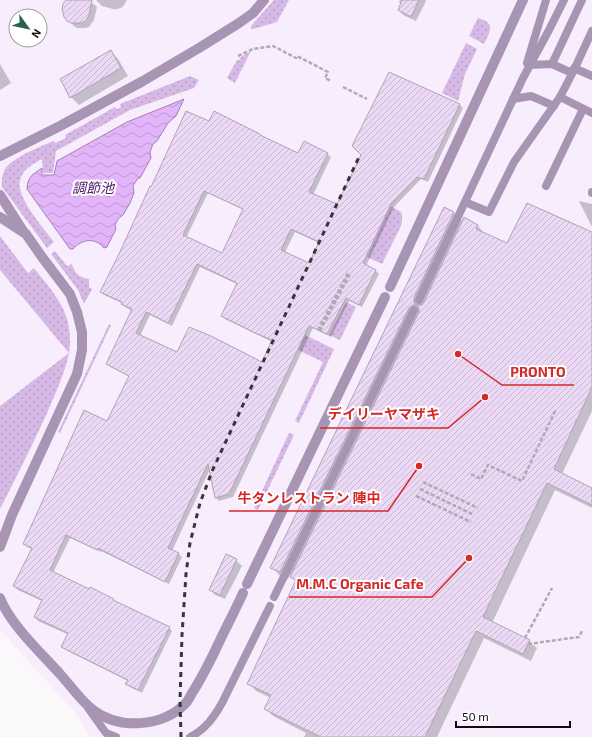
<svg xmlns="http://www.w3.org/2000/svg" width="592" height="737" font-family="'Exo 2','Noto Sans JP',sans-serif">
	<defs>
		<pattern id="grass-dots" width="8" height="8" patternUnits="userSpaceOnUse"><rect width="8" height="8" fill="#d7b9e6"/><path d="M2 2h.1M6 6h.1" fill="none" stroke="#b79ec4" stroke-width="1.8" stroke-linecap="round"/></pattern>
		<pattern id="water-waves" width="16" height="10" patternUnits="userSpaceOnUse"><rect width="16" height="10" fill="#e2b4f9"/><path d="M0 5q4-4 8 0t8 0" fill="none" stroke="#c199d4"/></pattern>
		<pattern id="building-hatch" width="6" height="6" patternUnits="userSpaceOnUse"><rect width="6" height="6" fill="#ebd9f5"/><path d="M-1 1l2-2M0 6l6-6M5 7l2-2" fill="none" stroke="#c8b9d1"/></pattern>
	</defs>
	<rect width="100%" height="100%" fill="#fbf8fc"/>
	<path fill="#f8edfd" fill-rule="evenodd" d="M0 0H592V737H90L77 715 0 630ZM16 16H40V40H16Z"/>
	<g fill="url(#grass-dots)">
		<polygon points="274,0 289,0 277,22 253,29 251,29 251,26"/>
		<path d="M478 18C481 19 485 20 487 22 494 27 487 38 484 44L469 36Z"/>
		<polygon points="466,43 477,49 465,74 458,101 442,93"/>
		<polygon points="251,51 235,83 227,78 237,60 239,60 241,57"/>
		<path d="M190 76 199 80 194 88 130 110 56 151 53 173H43L42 159C33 164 25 168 21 177 12 194 44 228 54 242L47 248 2 187C1 181 2 175 5 169 13 157 40 147 53 141L55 143 66 138 65 135 115 107 117 109 121 107 120 104Z"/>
		<path d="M391 206 401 212C403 217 402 221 401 226L382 264 367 257Z"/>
		<path d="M0 236 28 273 34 268C45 282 61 300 66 316 70 328 71 341 69 353 65 373 55 394 47 413 32 446 16 478 0 509V406L69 353 0 270Z"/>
		<path d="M55 251 67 266 72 264C74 273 80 278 89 279V287L92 289 84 304 78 290 51 254Z"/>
		<polygon points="346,302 356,307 340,340 329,335"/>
		<polygon points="109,324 111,325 60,433 58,432"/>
		<polygon points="305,335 334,349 299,423 295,421 323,362 298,350"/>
		<polygon points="289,433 294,435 258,510 254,508"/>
	</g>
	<path fill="url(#water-waves)" stroke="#a381b3" d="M184 99 176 116 168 123 157 141 153 144 150 152 151 158 140 178H138L133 186 134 193 130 203 123 215 118 219 115 225 116 229 107 247 104 248C95 237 82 239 73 249H70L27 189C28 176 32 175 42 168V175H54L57 161 127 122Z"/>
	<g fill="#0003" fill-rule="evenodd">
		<polygon points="68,0 86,0 91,2 97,7 94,20 89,27 85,28 77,28 74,26 65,17"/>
		<polygon points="96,0 127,0 124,5 121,8 117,9 113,9 102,6"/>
		<polygon points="400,0 425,0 426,1 416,21 403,15 399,10 401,5 399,2"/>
		<polygon points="110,51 118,59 128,76 79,105 71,97"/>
		<polygon points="0,64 11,83 0,90"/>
		<path d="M460 105 463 108 428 182 421 179 394 207 366 266 375 270 379 274 362 307 349 301 331 337 313 328 233 497 219 501 216 498 210 469 172 551 179 554 182 557 169 584 101 551V552L70 538 53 573 90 590 91 588 113 600 117 603 169 628 172 631 142 693 130 687 127 684 128 681 66 650 63 647 69 635 38 621 35 617 42 601 18 590 14 586 32 549 27 547 24 543 107 423 130 377 111 367 107 364 132 311 125 307 122 303 104 295 101 292 151 188 210 123 260 135 262 137 299 155 327 154 331 157 313 195 337 206ZM208 193 244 210 222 255 186 238ZM295 232 319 243 309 264 285 252ZM200 267 237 284 222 315 225 319 258 335 272 342 262 363 177 354 140 336 150 315 172 326Z"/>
		<polygon points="579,201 592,204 592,227"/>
		<polygon points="454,213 463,222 464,219 478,226 485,234 507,245 592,233 592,411 562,474 592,489 592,508 555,490 492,623 529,641 537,648 531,661 484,638 437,737 304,737 306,733 273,716 265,708 271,698 256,691 249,683 296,582 290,575 288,579 279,575 272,567"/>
		<polygon points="236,560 242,566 225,599 215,595 210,589"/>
	</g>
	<g fill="url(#building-hatch)" stroke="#afa3b6" fill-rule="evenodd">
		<polygon points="66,0 92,0 89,15 87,19 84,22 80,23 71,23 67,21 64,17 62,9 63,4"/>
		<polygon points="402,0 419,0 411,17 398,10"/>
		<polygon points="111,50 121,68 70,98 60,79"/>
		<path d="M389 72 460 104 424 179 417 177 391 204 363 263 376 270 359 305 346 298 327 334 309 326 229 494 215 498 208 464 168 548 179 553 165 582 98 548 97 550 66 535 50 570 89 589 90 587 114 599 113 600 170 627 138 690 125 684 128 680 61 647 68 633 34 617 42 600 13 586 32 548 23 544 84 410 107 421 129 376 106 364 132 309 121 304 122 302 100 292 119 254 150 186 151 187 186 111 209 121 214 111 260 134V135L298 153 304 141 328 153 309 192 337 204 361 155 352 146ZM204 191 243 209 222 253 183 235ZM291 229 319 242 309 263 281 250ZM197 264 237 283 221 316 253 332 272 340 262 362 211 336 189 327 177 352 136 333 146 312 168 323Z"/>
		<polygon points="527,203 592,232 592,387 554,469 592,488 592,505 547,483 483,617 530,640 523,654 476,631 425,737 321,737 264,709 271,695 247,684 296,580 290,577 419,312 419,309 417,305 413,305 409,308 280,572 270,568 444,207 454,212 414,298 414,303 417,305 422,305 424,302 464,217 478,225 476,229 507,243"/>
		<polygon points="226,554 237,559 220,595 209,590"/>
	</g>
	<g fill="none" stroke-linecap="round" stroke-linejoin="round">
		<g stroke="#afacb0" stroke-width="2.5" stroke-dasharray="4 2" stroke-linecap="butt">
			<polyline points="238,56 253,49 273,46 296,58 297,56 328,72 325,78 331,81"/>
			<polyline points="343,87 367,99"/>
			<polyline points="318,330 348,273"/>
			<polyline points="320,331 350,274"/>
			<polyline points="471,474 481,479 488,465 522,481 556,409"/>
			<polyline points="423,482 478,508"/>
			<polyline points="420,489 474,515"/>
			<polyline points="416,496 471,522"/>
			<polyline points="525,638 552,588"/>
			<polyline points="528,644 579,637 582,631"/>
		</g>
		<g stroke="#a895b3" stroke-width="8">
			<polyline points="527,63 546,0"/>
			<polyline points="552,64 582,0"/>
			<polyline points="530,65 552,64 572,73"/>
			<polyline points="574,68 592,76"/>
			<polyline points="560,97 592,113"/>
			<polyline points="513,99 531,96 554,106"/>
			<polyline points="546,186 583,109"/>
			<polyline points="592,193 592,192"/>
			<polyline points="465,202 489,212 514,162 560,97 574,70 592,31"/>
			<polyline points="419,300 523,78 549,30 564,0"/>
			<polyline points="274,597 414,310"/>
			<polyline points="88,708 106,733 116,737"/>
			<path d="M190 737C205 730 214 717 222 703L270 606"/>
		</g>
		<g stroke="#a895b3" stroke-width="10">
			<polyline points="0,156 60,126 143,81 199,48 239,23 253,13 264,0"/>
			<polyline points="0,195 23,231"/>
			<polyline points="0,217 26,234 42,257 70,294 77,312 82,332 82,350 77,374 12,515 0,547"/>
			<polyline points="390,287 523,0"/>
			<polyline points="247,584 385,297"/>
			<path d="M0 598C10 624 41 653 60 674 71 686 80 700 93 710 119 730 162 727 185 704 188 701 190 697 192 693 200 681 207 667 214 653 223 633 234 613 243 593"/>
		</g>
		<polyline stroke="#39353b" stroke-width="3" stroke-dasharray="5 5" stroke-linecap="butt" points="181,737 180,701 182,635 186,574 190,543 200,503 213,469 359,157"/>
	</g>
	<g text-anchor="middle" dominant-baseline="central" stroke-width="4" stroke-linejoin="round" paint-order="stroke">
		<g font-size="14" font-style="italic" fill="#511868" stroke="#fff">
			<text x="93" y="187">調節池</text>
		</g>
	</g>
	<path fill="none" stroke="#d62828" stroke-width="1.5" d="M458 354L502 385H574M485 397L448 428H320M419 466L388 511H229M469 558L432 597H289"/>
	<g fill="#d62828" stroke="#fff" stroke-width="1.5">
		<circle cx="458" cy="354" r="4"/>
		<circle cx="485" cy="397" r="4"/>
		<circle cx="419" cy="466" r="4"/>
		<circle cx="469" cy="558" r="4"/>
	</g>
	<g font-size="14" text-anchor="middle" font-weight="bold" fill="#d62828" stroke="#fff" stroke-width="4" stroke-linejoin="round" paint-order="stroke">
		<text x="538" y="377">PRONTO</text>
		<text x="384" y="419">デイリーヤマザキ</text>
		<text x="309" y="503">牛タンレストラン 陣中</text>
		<text x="360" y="589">M.M.C Organic Cafe</text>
	</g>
	<g transform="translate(28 28) rotate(123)"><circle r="19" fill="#ffffff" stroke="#9f9da0"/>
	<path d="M0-3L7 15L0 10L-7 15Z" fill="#2a634b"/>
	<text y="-6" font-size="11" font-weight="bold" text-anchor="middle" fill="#0f0b11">N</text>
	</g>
	<path d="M456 721v6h114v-6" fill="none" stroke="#0f0b11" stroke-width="2"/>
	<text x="462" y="721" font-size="12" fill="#0f0b11" stroke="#ffffff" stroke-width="3" paint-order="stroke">50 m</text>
</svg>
